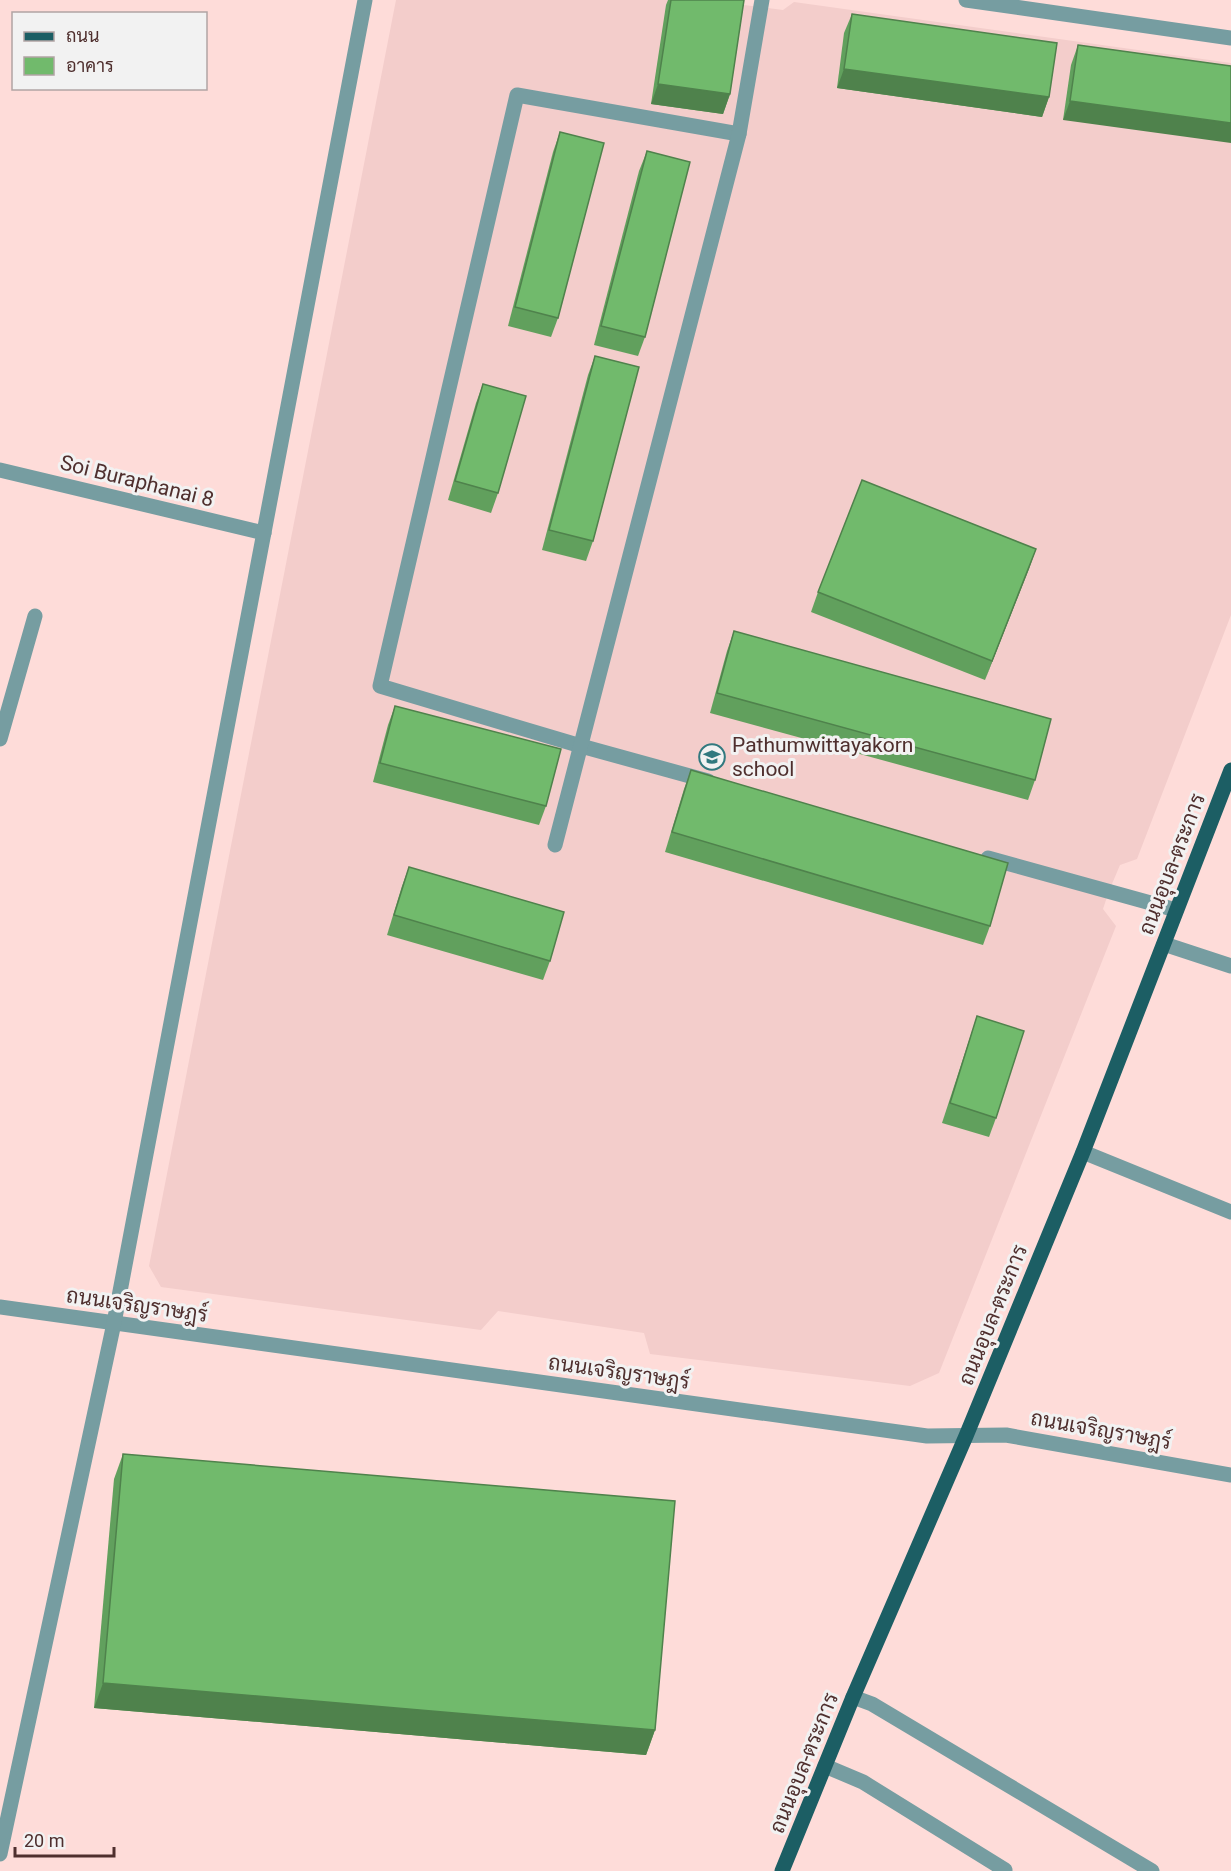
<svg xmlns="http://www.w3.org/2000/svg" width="1231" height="1871" font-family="Roboto,Sarabun,sans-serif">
	<rect width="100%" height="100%" fill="#fedcd9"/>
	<polygon fill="#f3cdcb" points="396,0 740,0 744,5 783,10 794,2 1231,63 1231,615 1137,859 1120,865 1109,891 1103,909 1116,926 939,1373 910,1386 650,1354 644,1333 498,1311 481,1330 161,1287 149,1266"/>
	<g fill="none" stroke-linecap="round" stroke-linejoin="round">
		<g stroke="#769da1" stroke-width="15">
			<polyline points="966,0 1231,38"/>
			<polyline points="0,470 264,533"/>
			<polyline points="0,739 35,616"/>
			<polyline points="708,781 581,746 380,686 517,95 739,134"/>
			<polyline points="555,845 739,134 762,0"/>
			<polyline points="988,858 1176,910"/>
			<polyline points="1164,944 1231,966"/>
			<polyline points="1083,1152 1231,1212"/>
			<polyline points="0,1307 927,1436 1006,1435 1231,1475"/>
			<polyline points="853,1697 872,1704 1152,1871"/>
			<polyline points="825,1766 863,1782 1005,1870"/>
			<polyline points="0,1854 114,1323 365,0"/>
		</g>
		<polyline stroke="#1c5e64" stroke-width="15" points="782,1871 853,1697 966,1436 1083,1152 1231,770"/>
	</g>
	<g fill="#61a05d">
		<polygon points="668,0 744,0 730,94 723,114 651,104 666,5"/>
		<polygon points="852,14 1049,97 1042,117 837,88 844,33"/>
		<polygon points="1078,45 1231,66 1063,120 1071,65"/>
		<polygon points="560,132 558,318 551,337 508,326 553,152"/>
		<polygon points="647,151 645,337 638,356 594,345 639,171"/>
		<polygon points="595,356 593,541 586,561 542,550 588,375"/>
		<polygon points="483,384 498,493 491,513 448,500 476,403"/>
		<polygon points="1036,549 985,680 811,612 818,592"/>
		<polygon points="734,631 1035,780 1028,800 710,713 727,651"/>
		<polygon points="395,706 546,806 539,825 373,782 388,725"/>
		<polygon points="691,770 990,926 983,945 665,852 684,789"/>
		<polygon points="409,867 550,961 543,980 387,935 402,886"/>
		<polygon points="977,1016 996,1118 989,1137 942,1123"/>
		<polygon points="123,1454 655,1730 646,1755 94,1708 114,1479"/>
	</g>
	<g fill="#4f824c">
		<polygon points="844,69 1049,97 1042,117 837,88"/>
		<polygon points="658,84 730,94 723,114 651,104"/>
		<polygon points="1070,101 1231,123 1231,143 1063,120"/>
		<polygon points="1036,549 1029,569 985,680 992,661"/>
		<polygon points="103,1683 655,1730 646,1755 94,1708"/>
	</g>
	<g fill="#71ba6c" stroke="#4f824c" stroke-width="1.5">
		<polygon points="671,0 744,0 730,94 658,84"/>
		<polygon points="852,14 1057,43 1049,97 844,69"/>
		<polygon points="1078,45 1231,66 1231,123 1070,101"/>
		<polygon points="560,132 604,143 558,318 515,307"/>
		<polygon points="647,151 690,162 645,337 601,326"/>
		<polygon points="595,356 639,367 593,541 549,530"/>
		<polygon points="483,384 526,396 498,493 455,481"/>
		<polygon points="862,480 1036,549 992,661 818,592"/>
		<polygon points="734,631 1051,719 1035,780 717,693"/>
		<polygon points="395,706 561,749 546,806 380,763"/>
		<polygon points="691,770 1008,863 990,926 672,832"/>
		<polygon points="409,867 564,912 550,961 394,915"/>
		<polygon points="977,1016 1024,1031 996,1118 950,1103"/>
		<polygon points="123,1454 675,1501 655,1730 103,1683"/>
	</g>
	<defs>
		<g id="school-ring" transform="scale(1.35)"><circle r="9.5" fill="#f2f2f2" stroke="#31797f" stroke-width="1.5"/><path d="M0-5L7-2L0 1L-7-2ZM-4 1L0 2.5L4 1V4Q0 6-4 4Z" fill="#31797f"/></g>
	</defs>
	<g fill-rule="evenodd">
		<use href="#school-ring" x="712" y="757"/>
	</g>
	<g text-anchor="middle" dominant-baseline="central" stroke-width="6" stroke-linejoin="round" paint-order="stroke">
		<g font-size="21" fill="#4f2f2e" stroke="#f2f2f2">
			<text transform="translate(137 481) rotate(14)">Soi Buraphanai 8</text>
			<text transform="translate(1172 864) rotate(-69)">ถนนอุบล-ตระการ</text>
			<text transform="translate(137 1305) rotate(8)">ถนนเจริญราษฎร์</text>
			<text transform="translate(993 1315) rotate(-68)">ถนนอุบล-ตระการ</text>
			<text transform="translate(619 1372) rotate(8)">ถนนเจริญราษฎร์</text>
			<text transform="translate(1101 1430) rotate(10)">ถนนเจริญราษฎร์</text>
			<text transform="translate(804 1763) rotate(-68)">ถนนอุบล-ตระการ</text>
		</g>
		<g font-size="21" fill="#4f2f2e" stroke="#f2f2f2" text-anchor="start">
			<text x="732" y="745">Pathumwittayakorn<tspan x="732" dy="24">school</tspan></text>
		</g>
	</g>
	<rect x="12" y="12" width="195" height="78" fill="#f2f2f2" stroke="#b1a4a4" stroke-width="1.5"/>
	<rect x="24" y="32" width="30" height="9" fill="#1c5e64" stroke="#b1a4a4" stroke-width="1.5"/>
	<text x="66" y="42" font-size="18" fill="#4f2f2e">ถนน</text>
	<rect x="24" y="57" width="30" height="18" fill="#71ba6c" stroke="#b1a4a4" stroke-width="1.5"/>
	<text x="66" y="72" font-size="18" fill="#4f2f2e">อาคาร</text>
	<path d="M15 1847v9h99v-9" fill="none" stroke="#4f2f2e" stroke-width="3"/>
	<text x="24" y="1847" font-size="18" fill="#4f2f2e" stroke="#f2f2f2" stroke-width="4.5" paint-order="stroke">20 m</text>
</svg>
